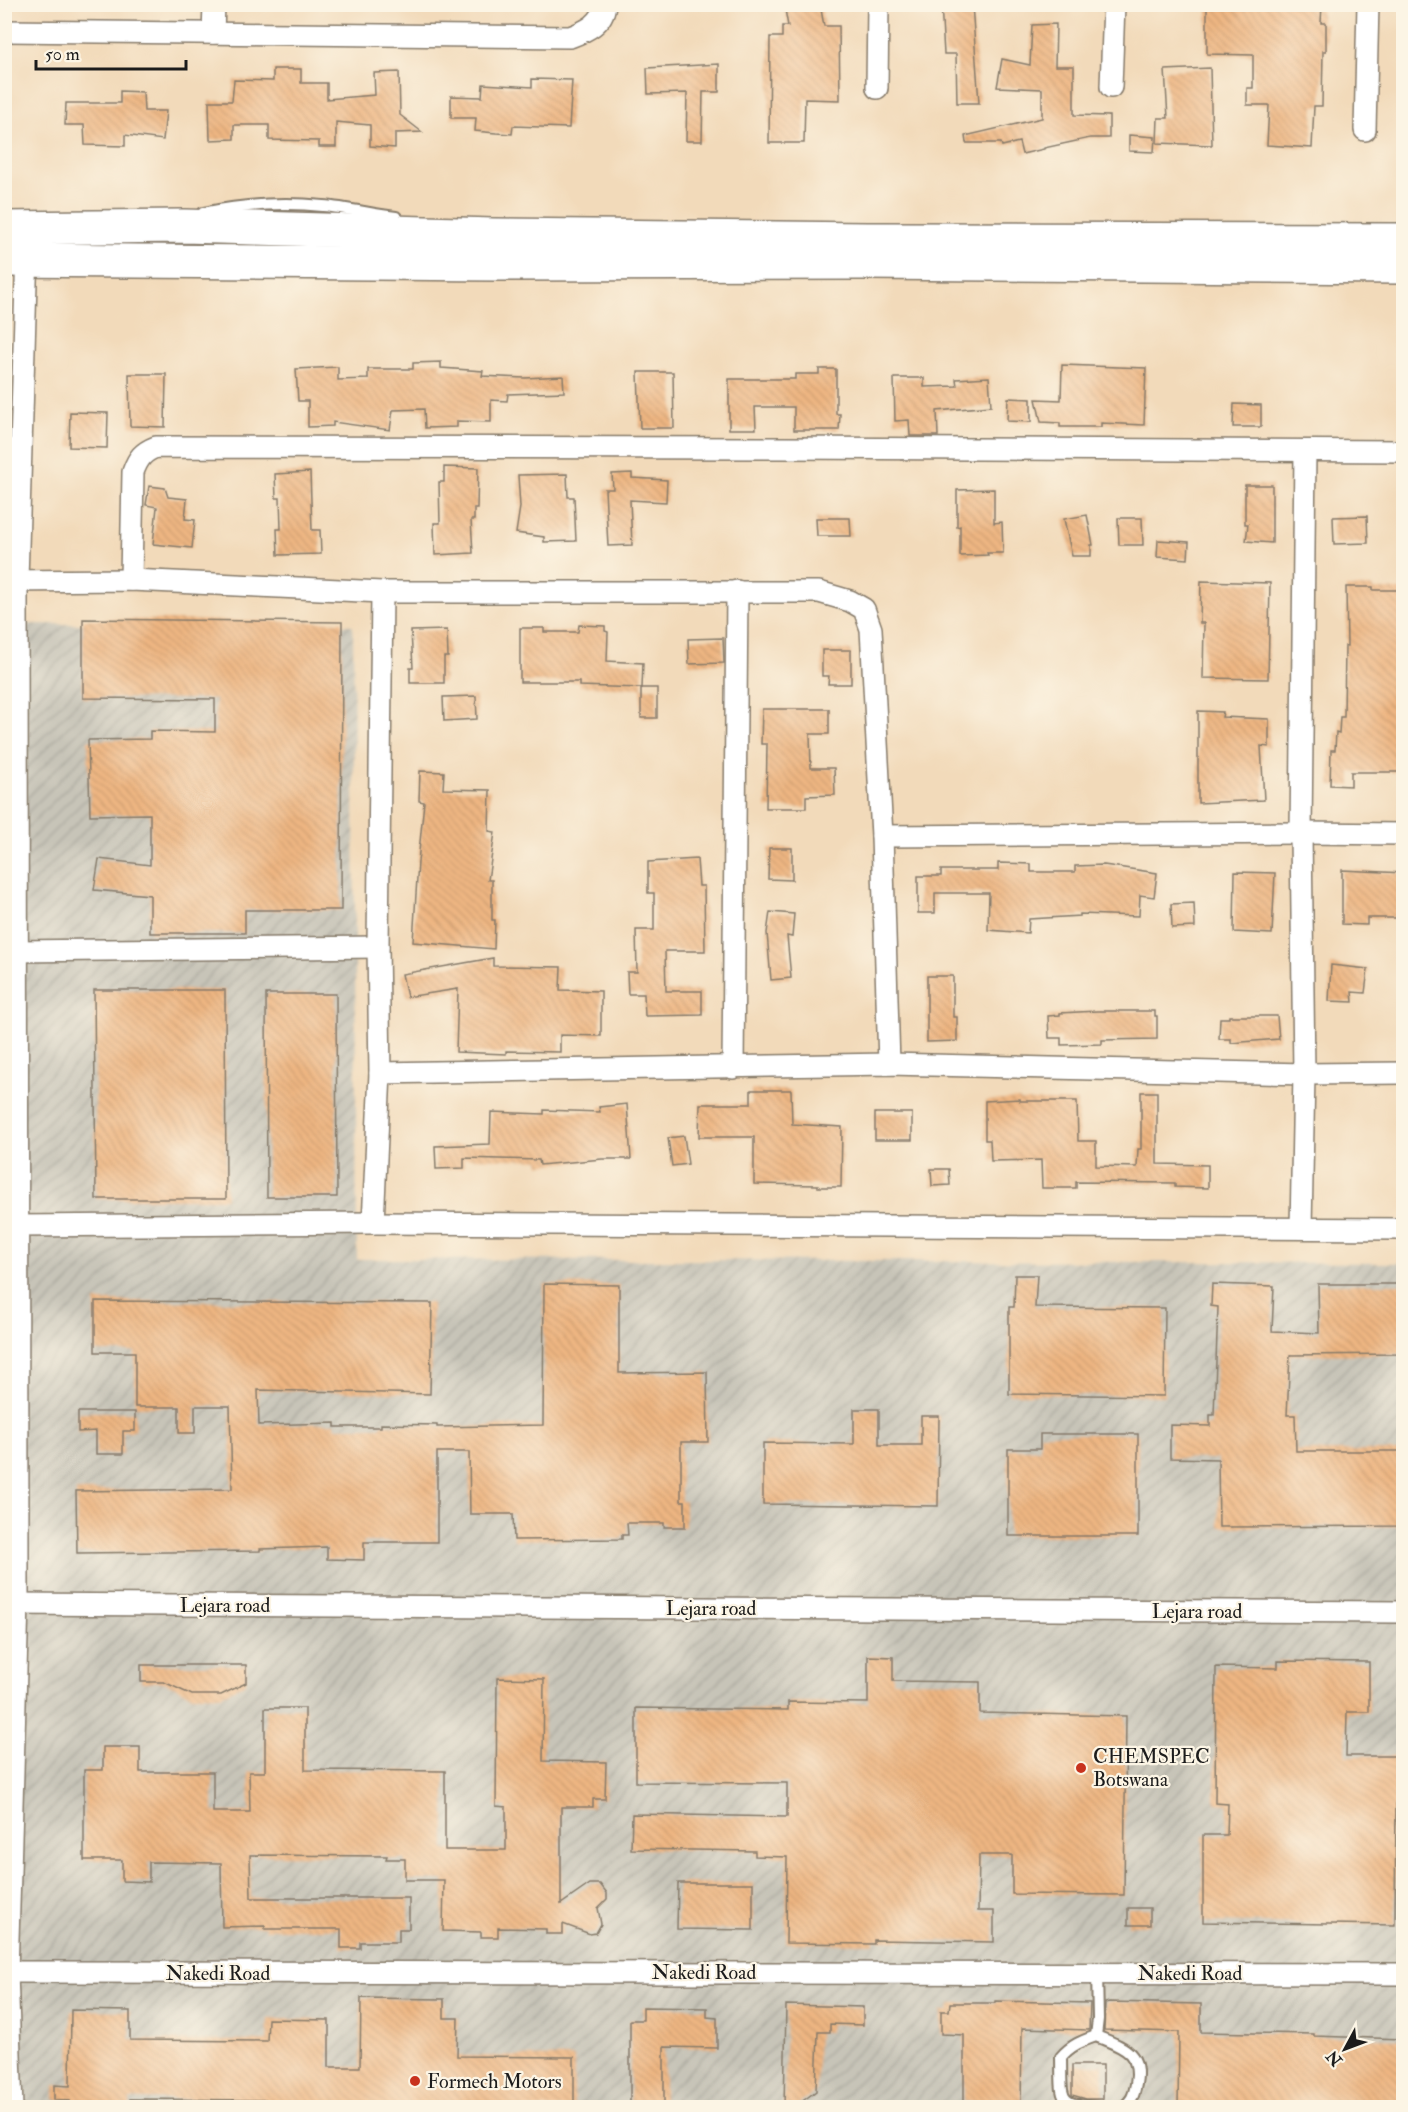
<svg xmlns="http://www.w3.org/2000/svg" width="1408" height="2112" font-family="'IM FELL Double Pica',serif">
	<defs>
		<pattern id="industrial-furrows" width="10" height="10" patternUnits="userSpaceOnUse" patternTransform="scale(1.5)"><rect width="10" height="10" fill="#c7c4b8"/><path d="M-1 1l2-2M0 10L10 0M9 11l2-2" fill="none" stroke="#aaa89e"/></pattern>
		<pattern id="building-back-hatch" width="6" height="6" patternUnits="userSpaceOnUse" patternTransform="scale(1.5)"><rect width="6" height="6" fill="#eeb682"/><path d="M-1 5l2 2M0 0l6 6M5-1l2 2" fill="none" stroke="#cc9c70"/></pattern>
	</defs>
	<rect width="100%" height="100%" fill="#fcf5e5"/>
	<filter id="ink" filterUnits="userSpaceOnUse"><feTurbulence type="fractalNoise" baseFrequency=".0167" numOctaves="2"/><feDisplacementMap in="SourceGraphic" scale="12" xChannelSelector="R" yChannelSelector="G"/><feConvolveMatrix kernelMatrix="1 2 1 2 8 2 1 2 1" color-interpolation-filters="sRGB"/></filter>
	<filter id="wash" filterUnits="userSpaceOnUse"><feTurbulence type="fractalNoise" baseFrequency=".008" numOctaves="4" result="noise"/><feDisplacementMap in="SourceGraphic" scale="24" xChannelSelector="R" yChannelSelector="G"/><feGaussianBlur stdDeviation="1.35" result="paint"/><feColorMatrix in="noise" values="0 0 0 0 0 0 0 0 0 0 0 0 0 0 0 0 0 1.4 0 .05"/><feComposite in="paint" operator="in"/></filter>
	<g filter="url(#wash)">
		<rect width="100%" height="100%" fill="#f2daba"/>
		<polygon fill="url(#industrial-furrows)" points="5,624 353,625 357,1259 1403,1263 1403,2107 5,2108"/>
		<g id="blocks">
			<g fill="url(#building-back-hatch)">
				<polygon points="784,4 820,4 824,26 839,26 840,100 805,99 804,143 769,143 770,37 782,37 782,26 788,26"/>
				<polygon points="941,4 972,4 979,103 957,103 956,54 944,54"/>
				<polygon points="1207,4 1322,4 1321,23 1326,23 1326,51 1323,51 1322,106 1314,106 1312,148 1267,145 1269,105 1247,105 1247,88 1253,88 1253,55 1207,54"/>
				<polygon points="1056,24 1055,66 1074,66 1074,115 1109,116 1109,138 1090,138 1044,148 1044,149 1022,154 1019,142 1002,146 1001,143 966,143 965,136 1042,118 1042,89 997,87 1002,59 1030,65 1032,25"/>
				<polygon points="719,64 719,92 703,92 702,141 686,141 687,93 648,94 647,68"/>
				<polygon points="1210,68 1212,145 1157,143 1158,118 1168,118 1165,70"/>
				<polygon points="273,69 301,69 301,83 327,83 327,99 375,95 374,73 399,72 400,115 422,132 395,133 395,148 370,146 370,125 336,122 336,147 319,147 319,141 269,140 269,125 234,125 234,139 210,140 209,101 232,101 234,80 273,81"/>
				<polygon points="532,79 572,80 569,128 513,126 512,134 496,133 475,131 476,118 451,118 451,96 482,97 483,84 532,87"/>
				<polygon points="120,91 143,92 144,111 166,111 163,140 125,135 125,146 85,145 84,125 65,125 66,103 120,103"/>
				<polygon points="1129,135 1155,137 1154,152 1129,151"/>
				<polygon points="441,362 441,368 483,371 482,376 525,378 563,376 564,392 508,394 507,401 491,400 491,422 457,421 457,427 425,428 424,409 393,410 390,430 333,422 333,426 308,427 308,401 298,401 296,369 338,367 338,380 368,379 368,369 413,369 413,363"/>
				<polygon points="1062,365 1146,368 1144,425 1101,423 1101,427 1060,427 1060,423 1041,422 1036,399 1061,400"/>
				<polygon points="819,369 836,369 836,414 840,414 839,430 794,430 794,407 755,407 756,429 729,429 729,379 795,379 795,374 819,374"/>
				<polygon points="638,372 673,372 674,428 640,428"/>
				<polygon points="129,374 166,374 165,427 130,426"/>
				<polygon points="989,377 991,406 937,411 938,436 910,436 909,420 895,421 894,378 924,378 924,387 957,386 956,379"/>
				<polygon points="1008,398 1031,399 1031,422 1007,421"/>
				<polygon points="1234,404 1261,405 1261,427 1233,427"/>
				<polygon points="70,412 108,413 107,448 69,447"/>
				<polygon points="444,467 478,468 477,508 474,508 474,520 471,520 473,553 435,555 434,523 440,523 439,482 444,482"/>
				<polygon points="310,472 312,530 320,530 321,554 278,555 277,529 281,529 280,498 276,498 275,474"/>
				<polygon points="632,473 632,478 667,480 666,502 630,500 632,545 608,546 605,489 613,489 612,474"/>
				<polygon points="567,474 568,497 574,497 576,541 544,542 544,537 516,533 520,507 518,475"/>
				<polygon points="1245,485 1272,485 1272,543 1246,541 1248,524 1245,524"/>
				<polygon points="149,486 165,488 168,497 187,499 185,519 195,520 192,548 153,544 157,507 146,505"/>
				<polygon points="994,489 994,523 1002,522 1003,553 987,553 988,555 960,556 960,526 957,527 957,490"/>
				<polygon points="1087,515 1093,545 1091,545 1091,556 1072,556 1064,519"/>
				<polygon points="1367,516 1368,543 1334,544 1333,517"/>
				<polygon points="816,518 850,518 851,536 817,536"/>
				<polygon points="1118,518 1142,518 1143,545 1119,545"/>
				<polygon points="1158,540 1189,542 1188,559 1157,557"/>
				<polygon points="1201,581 1270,583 1268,679 1203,678 1204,623 1200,623"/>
				<polygon points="1346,587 1373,587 1373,590 1404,590 1404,772 1351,772 1351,786 1330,785 1331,750 1335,750 1336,732 1339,733 1340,717 1344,717 1345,646 1347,646"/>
				<polygon points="83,619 342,622 341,910 245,910 245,933 150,933 150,895 94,890 99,859 150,865 150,814 90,815 88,740 150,739 150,731 215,732 215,699 83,698"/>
				<polygon points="579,625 605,626 605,631 608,632 607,661 643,663 642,688 579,686 579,682 520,682 520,628 544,628 544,632 578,632"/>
				<polygon points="447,630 448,657 444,657 444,683 410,683 410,668 413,668 411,631"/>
				<polygon points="723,638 724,663 689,664 688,639"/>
				<polygon points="822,650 851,650 851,684 828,684 829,676 822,676"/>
				<rect x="641" y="688" width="16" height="30"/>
				<polygon points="476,696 477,719 444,721 443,697"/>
				<polygon points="762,709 829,709 829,734 810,734 811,768 834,768 835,795 806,796 806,808 766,808 767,744 761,744"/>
				<polygon points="1198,711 1223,712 1222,717 1269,719 1269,747 1261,746 1264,800 1198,803"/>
				<polygon points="420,771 444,772 443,789 490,790 489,831 495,832 488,880 492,880 492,920 495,920 494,949 413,942 418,862 424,802 419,801"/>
				<polygon points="769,848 792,848 792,880 768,879"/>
				<polygon points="697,859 699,886 704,886 705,951 665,951 666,991 702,991 702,1015 645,1016 644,994 628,994 627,972 637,972 636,930 654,930 654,893 648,893 648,862"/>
				<polygon points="998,863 1031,864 1031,872 1075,872 1075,866 1104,865 1157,873 1154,897 1140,895 1139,916 1080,914 1080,916 1029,919 1028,933 988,930 989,893 935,893 935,913 918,913 918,876 941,876 941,870 998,870"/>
				<polygon points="1342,870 1404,873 1404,918 1367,918 1367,925 1342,924"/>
				<polygon points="1235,872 1275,873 1272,934 1234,932"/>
				<polygon points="1194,903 1195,927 1172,928 1171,904"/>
				<polygon points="770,912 794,914 792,937 787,936 791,978 771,980 767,933"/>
				<polygon points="493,958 493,966 561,967 560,990 601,991 601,1036 560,1035 560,1052 506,1051 506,1054 456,1052 458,989 407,997 402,974"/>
				<polygon points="1331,965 1368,969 1365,993 1352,992 1353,1002 1329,1001"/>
				<polygon points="927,976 953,976 953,1017 957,1017 957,1041 927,1042"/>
				<polygon points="94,990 225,990 226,1199 96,1199"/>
				<polygon points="266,994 336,994 337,1197 267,1197"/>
				<polygon points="1097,1011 1155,1011 1155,1016 1157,1016 1157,1039 1102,1040 1102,1044 1061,1045 1061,1038 1049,1038 1048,1016 1060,1015 1060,1013"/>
				<polygon points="1229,1016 1277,1016 1279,1039 1231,1043 1231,1039 1219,1039 1220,1018 1229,1018"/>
				<polygon points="751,1090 791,1090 792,1124 842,1127 841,1187 818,1187 818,1185 754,1184 754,1137 699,1137 700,1104 751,1104"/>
				<polygon points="1141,1092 1157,1092 1157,1164 1208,1165 1208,1188 1175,1187 1175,1183 1076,1182 1076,1188 1042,1188 1041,1160 991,1161 990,1140 985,1140 985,1101 1020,1099 1020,1101 1077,1101 1078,1141 1096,1141 1096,1166 1137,1167 1138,1149 1141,1149"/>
				<polygon points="627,1104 631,1159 602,1159 540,1165 539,1160 464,1158 464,1168 436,1169 435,1146 490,1144 491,1112 544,1114 544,1110 600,1112 599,1107"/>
				<rect x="875" y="1113" width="37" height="27"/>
				<polygon points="684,1136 688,1164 672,1166 668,1138"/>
				<polygon points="931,1169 949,1169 950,1185 932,1186"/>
				<polygon points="1015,1275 1037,1275 1035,1307 1165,1308 1164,1396 1009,1394 1009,1307 1014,1307"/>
				<polygon points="544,1284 619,1285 619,1373 707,1372 708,1442 681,1442 681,1501 685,1501 685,1527 664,1527 664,1523 627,1523 628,1535 622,1535 622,1539 514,1540 513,1514 470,1514 469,1452 437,1452 437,1542 364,1542 364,1560 327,1559 327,1547 260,1549 260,1551 77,1553 76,1491 232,1489 230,1406 195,1406 195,1433 179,1433 179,1407 135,1407 135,1352 95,1352 95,1301 432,1303 430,1394 258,1390 259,1425 335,1423 335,1427 381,1427 381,1424 437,1425 437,1427 543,1425"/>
				<polygon points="1212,1284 1274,1286 1272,1331 1319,1333 1318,1284 1402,1284 1402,1354 1290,1355 1287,1415 1295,1415 1296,1451 1401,1451 1402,1526 1219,1527 1218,1459 1170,1458 1170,1425 1210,1426 1210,1415 1214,1415 1218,1307 1211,1306"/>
				<polygon points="854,1409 879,1409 879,1445 921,1445 921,1416 939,1416 938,1506 763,1504 763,1443 854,1444"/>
				<polygon points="78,1412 135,1412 135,1431 123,1431 123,1454 96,1454 96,1431 78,1432"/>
				<polygon points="1040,1434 1138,1434 1138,1536 1008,1536 1008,1449 1040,1449"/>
				<polygon points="868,1656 893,1657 893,1681 980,1682 980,1713 1126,1716 1124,1895 1012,1894 1012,1855 979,1855 978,1911 994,1911 994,1942 874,1940 874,1944 786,1943 787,1857 755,1856 755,1851 631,1849 632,1814 787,1817 787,1783 636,1782 636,1708 788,1710 788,1702 868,1703"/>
				<polygon points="1278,1661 1369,1662 1369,1712 1347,1712 1346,1756 1404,1756 1404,1804 1396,1804 1395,1925 1203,1922 1203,1835 1227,1835 1228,1804 1215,1803 1216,1667 1278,1668"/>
				<polygon points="141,1665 246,1665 246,1683 221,1695 192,1695 164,1682 141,1682"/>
				<polygon points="497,1678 544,1679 543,1761 606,1762 605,1799 593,1799 593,1807 561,1807 561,1904 590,1884 600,1884 607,1893 607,1899 598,1908 601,1924 596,1933 590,1934 563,1924 563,1934 546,1934 546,1929 498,1928 498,1937 481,1937 481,1932 443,1931 444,1880 405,1880 405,1859 386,1859 387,1856 250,1855 251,1898 409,1898 409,1929 399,1929 399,1942 360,1942 360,1948 341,1948 341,1929 265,1929 265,1926 222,1927 221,1863 149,1862 149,1882 122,1881 122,1860 84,1860 84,1770 103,1770 103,1747 140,1747 140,1772 213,1772 213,1812 250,1812 249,1772 265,1772 265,1708 305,1708 305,1770 445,1771 445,1850 506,1850 506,1807 496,1806"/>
				<polygon points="678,1883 753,1883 753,1930 677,1929"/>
				<rect x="1128" y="1908" width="22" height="17"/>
				<polygon points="361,1998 444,1999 444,2018 458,2018 457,2056 574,2057 574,2108 267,2108 267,2100 130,2099 130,2108 70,2108 70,2101 54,2100 54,2085 70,2086 71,2010 130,2011 130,2040 267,2041 268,2019 329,2020 329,2067 360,2067"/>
				<polygon points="995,2001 1090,2003 1089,2030 1022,2028 1021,2108 993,2108 993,2102 964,2102 964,2035 941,2034 941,2011 949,2011 950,2003 995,2003"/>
				<polygon points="1109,2002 1201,2004 1201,2032 1314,2034 1314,2036 1403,2039 1402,2108 1178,2108 1179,2032 1104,2030 1105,2003"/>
				<polygon points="786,2005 863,2007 863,2025 830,2024 830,2032 818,2032 816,2091 800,2103 800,2108 784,2108"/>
				<polygon points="643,2007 707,2008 707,2017 717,2018 717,2048 664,2047 664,2108 630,2108 630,2020 643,2020"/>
				<polygon points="1072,2065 1103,2065 1103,2099 1086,2099 1072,2095"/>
			</g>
		</g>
	</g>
	<g filter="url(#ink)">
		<use href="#blocks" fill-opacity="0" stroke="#877b6b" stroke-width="1.5"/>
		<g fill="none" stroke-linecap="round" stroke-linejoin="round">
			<g stroke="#877b6b" stroke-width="14">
				<g id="lane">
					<path d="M203 213C241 205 284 202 323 206 347 208 372 214 396 217"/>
					<polyline points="1096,2036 1098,2019 1097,1972"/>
					<path d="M1105 2108C1056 2104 1062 2103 1061 2057 1071 2045 1082 2041 1096 2036 1122 2047 1142 2051 1136 2084 1134 2095 1132 2101 1122 2108"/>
				</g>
			</g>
			<g stroke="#877b6b" stroke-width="24">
				<g id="street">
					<path d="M4 31 570 37C586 31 603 24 605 4"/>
					<polyline points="213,33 214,4"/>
					<polyline points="1111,87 1114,4"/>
					<polyline points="877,88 878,4"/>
					<polyline points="1365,130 1368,4"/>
					<path d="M131 580 133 472C138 458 143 452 156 447L783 448 1404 451"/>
					<polyline points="5,581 131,580 382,592 819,592 850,601 864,609 871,629 882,836 889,1064"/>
					<polyline points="882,836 1301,833 1404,834"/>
					<polyline points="16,951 378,947"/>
					<polyline points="733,1068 737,591"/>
					<polyline points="380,1073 889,1064 1304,1074 1404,1073"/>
					<polyline points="373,1223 380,1073 378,947 382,592"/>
					<polyline points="18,1226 373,1223 1404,1229"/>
					<polyline points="1301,1228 1304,1074 1301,833 1305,451"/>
					<polyline points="5,1604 1404,1612"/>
					<polyline points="4,1972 1404,1974"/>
					<polyline points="12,2108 7,1973 18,1603 17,580 27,250"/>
				</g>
			</g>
			<g stroke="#877b6b" stroke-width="36">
				<g id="primary">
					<polyline points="4,228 184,226 493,235 867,239 1404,240"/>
					<polyline points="4,260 497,264 865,263 1404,267"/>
				</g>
			</g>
			<use href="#lane" stroke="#fff" stroke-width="10"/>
			<use href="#street" stroke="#fff" stroke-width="21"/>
			<use href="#primary" stroke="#fff" stroke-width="33"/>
		</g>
	</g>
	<g fill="#c8321e" stroke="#fcf5e5" stroke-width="2">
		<circle cx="1081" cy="1768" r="6"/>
		<circle cx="415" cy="2081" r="6"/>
	</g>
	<g text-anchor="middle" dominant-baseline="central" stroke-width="4.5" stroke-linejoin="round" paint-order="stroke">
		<g font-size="20" fill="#1c1c1c" stroke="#fcf5e5">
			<text x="225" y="1605">Lejara road</text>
			<text x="711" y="1608">Lejara road</text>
			<text x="1197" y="1611">Lejara road</text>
			<text x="704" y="1972">Nakedi Road</text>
			<text x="218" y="1973">Nakedi Road</text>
			<text x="1190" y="1973">Nakedi Road</text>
		</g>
		<g font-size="20" fill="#1c1c1c" stroke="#fcf5e5" text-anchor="start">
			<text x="1093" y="1756">CHEMSPEC<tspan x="1093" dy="23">Botswana</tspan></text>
			<text x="427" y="2081">Formech Motors</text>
		</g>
	</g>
	<rect width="1408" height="2112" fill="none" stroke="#fcf5e5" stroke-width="24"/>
	<g transform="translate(1345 2049) rotate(229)" stroke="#fcf5e5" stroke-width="4.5" paint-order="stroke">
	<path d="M0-4.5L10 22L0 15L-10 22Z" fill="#1c1c1c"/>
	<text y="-9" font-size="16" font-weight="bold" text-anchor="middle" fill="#1c1c1c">N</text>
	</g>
	<path d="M36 60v9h150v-9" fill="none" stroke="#1c1c1c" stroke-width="3"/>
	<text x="45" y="60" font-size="18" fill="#1c1c1c" stroke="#fcf5e5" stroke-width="4.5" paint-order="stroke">50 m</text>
</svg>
